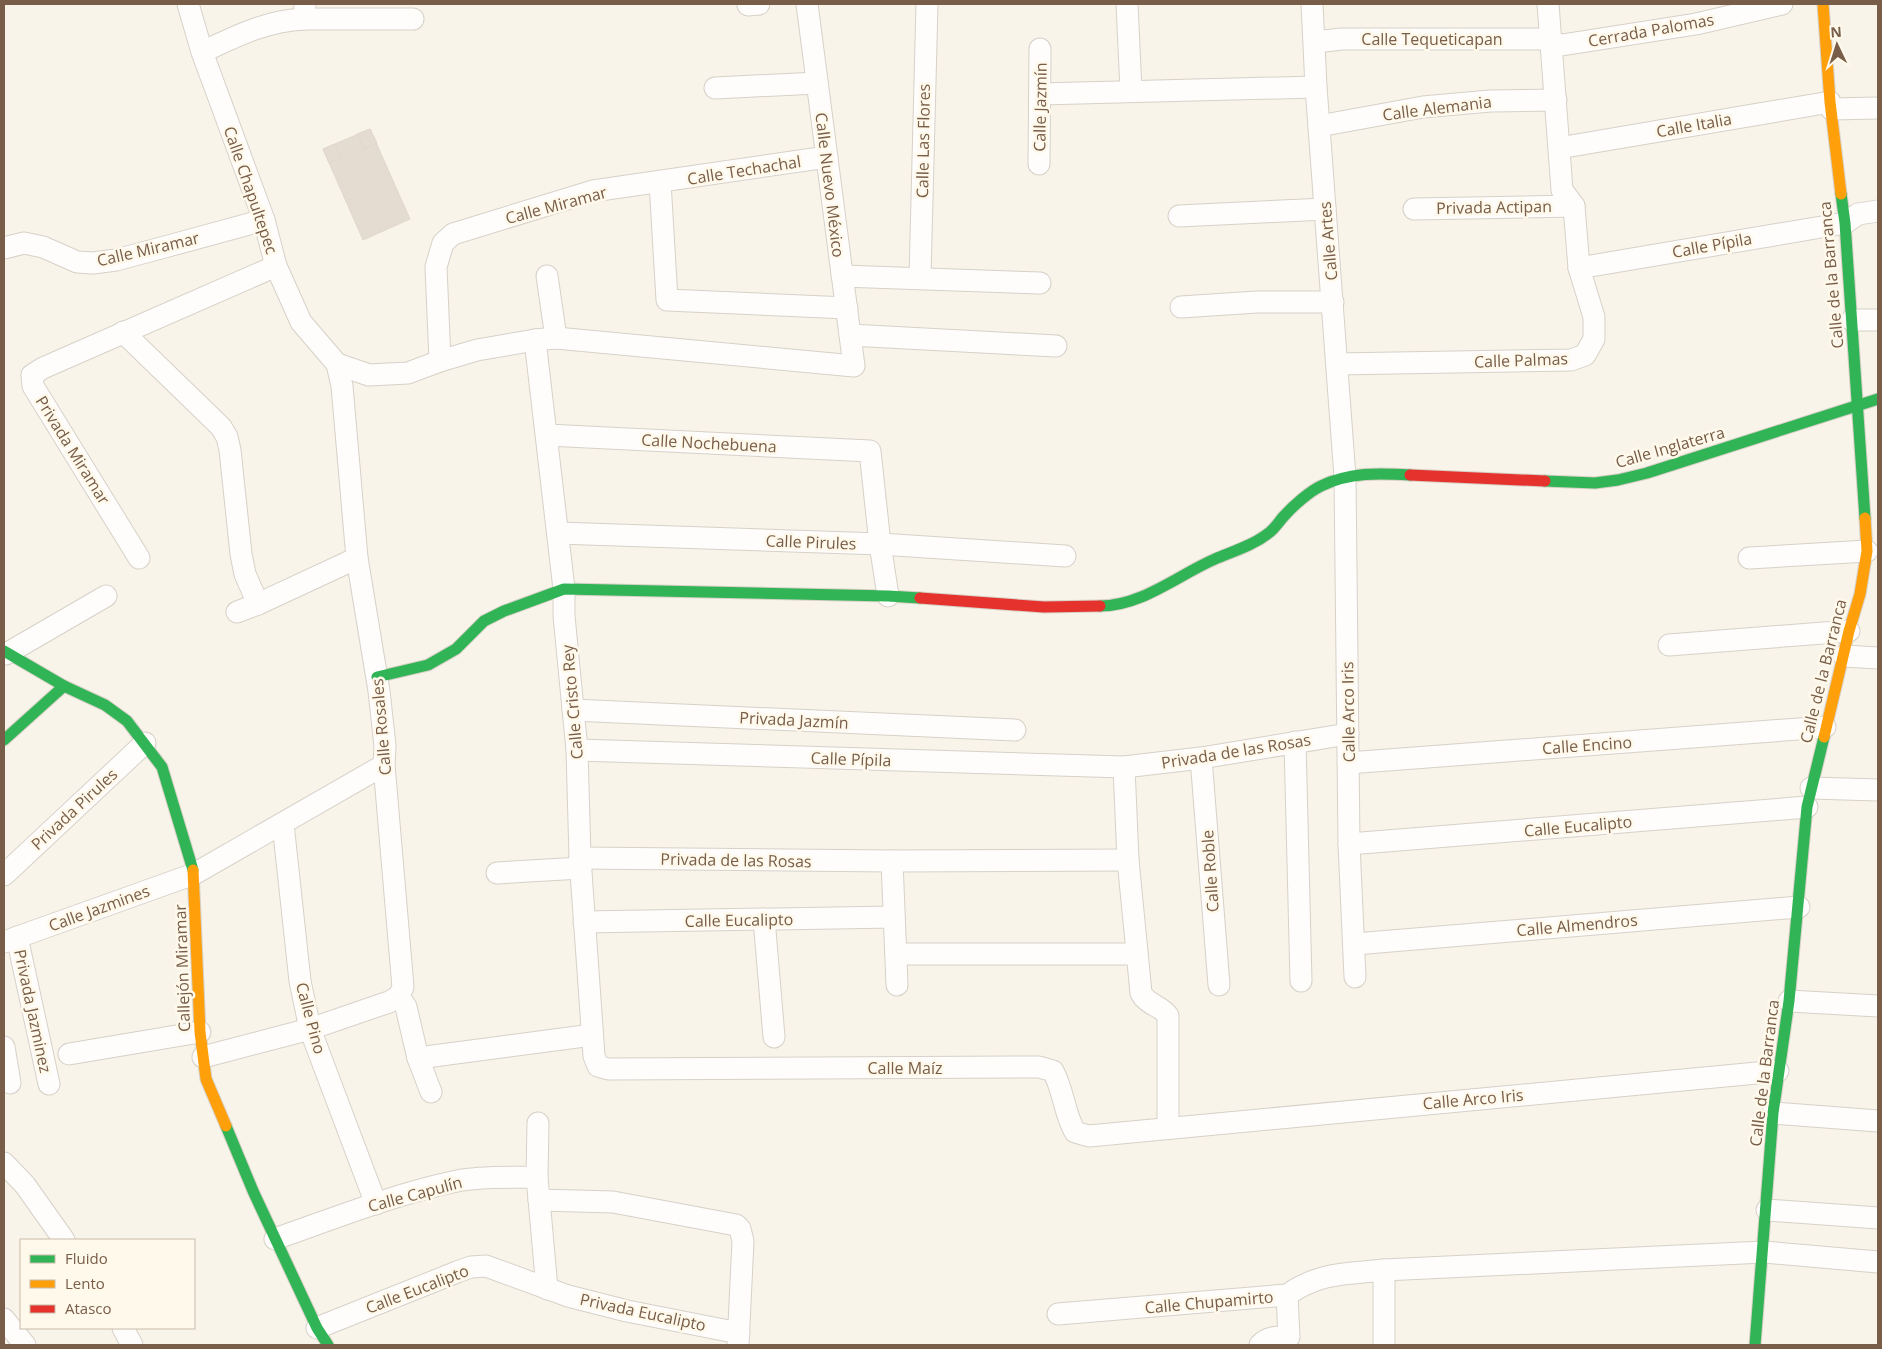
<svg xmlns="http://www.w3.org/2000/svg" width="1882" height="1349" font-family="'Open Sans',sans-serif">
	<rect width="100%" height="100%" fill="#f8f4ea"/>
	<g fill="#e5dcd1" stroke="#e1d7cc">
		<polygon points="370,129 410,219 363,240 323,149"/>
		<polygon points="370,129 377,143 364,149 357,134"/>
		<polygon points="335,144 341,157 329,163 323,149"/>
	</g>
	<g fill="none" stroke-linecap="round" stroke-linejoin="round">
		<g stroke="#d7d1c8" stroke-width="23">
			<g id="street">
				<polyline points="188,4 202,52 264,220 276,266 301,322 337,364 342,386 357,558 379,691 385,746 384,765 403,987 399,996 389,1002 310,1029 203,1057"/>
				<polyline points="1127,4 1131,91"/>
				<polyline points="1312,4 1316,87 1345,477 1349,844 1355,977"/>
				<polyline points="748,5 759,4"/>
				<polyline points="304,19 413,19"/>
				<polyline points="1315,42 1342,39 1550,39 1555,43 1562,45 1696,24 1782,4"/>
				<path d="M202 52C237 36 265 21 304 19L305 4"/>
				<polyline points="715,88 817,83"/>
				<polyline points="1041,94 1316,87"/>
				<polyline points="1831,109 1878,108"/>
				<polyline points="1319,126 1423,107 1490,101 1556,100"/>
				<polyline points="1559,148 1830,102"/>
				<polyline points="1039,164 1040,49"/>
				<polyline points="660,182 667,300 847,308"/>
				<polyline points="1414,209 1574,206"/>
				<polyline points="1179,216 1325,209"/>
				<polyline points="4,248 24,243 43,247 77,262 93,263 116,260 161,248 264,220"/>
				<polyline points="1579,268 1845,223 1858,214 1878,211"/>
				<polyline points="547,276 556,338"/>
				<polyline points="842,276 1040,283"/>
				<polyline points="920,277 927,4"/>
				<polyline points="1181,307 1257,302 1333,302"/>
				<polyline points="1852,320 1878,320"/>
				<polyline points="123,332 221,427 227,437 230,450 241,554 245,574 258,604"/>
				<polyline points="850,335 1056,346"/>
				<path d="M535 340 564 589V616L577 750 580 858 594 1056 598 1066 608 1069 1039 1067 1053 1071C1064 1091 1064 1113 1075 1132L1089 1136 1778 1071"/>
				<polyline points="440,361 436,267 443,243 453,234 593,191 827,157"/>
				<polyline points="337,364 369,375 408,373 440,361 477,350 535,340 556,338 854,366 807,4"/>
				<polyline points="1337,364 1571,360 1585,355 1594,339 1594,317 1579,268 1574,206 1562,190 1548,4"/>
				<polyline points="547,435 870,451 880,544 888,596"/>
				<polyline points="558,533 880,544 1065,556"/>
				<polyline points="139,558 33,386 32,375 43,368 276,266"/>
				<polyline points="1749,558 1867,551"/>
				<polyline points="237,612 258,604 357,558"/>
				<polyline points="1669,645 1849,631"/>
				<polyline points="6,654 106,596"/>
				<polyline points="1844,656 1878,658"/>
				<polyline points="573,710 1015,730"/>
				<polyline points="1295,742 1301,981"/>
				<polyline points="577,750 1124,767 1201,758 1348,734"/>
				<polyline points="1201,758 1219,985"/>
				<polyline points="1348,763 1825,727"/>
				<path d="M1124 767 1128 860 1141 993C1147 1005 1162 1006 1168 1016V1128"/>
				<polyline points="1811,788 1878,790"/>
				<polyline points="283,824 300,981 310,1029 376,1204"/>
				<polyline points="1349,844 1807,807"/>
				<polyline points="580,858 892,861 1128,860"/>
				<polyline points="892,861 897,985"/>
				<polyline points="497,873 581,868"/>
				<polyline points="4,875 145,743"/>
				<polyline points="764,919 774,1037"/>
				<polyline points="584,922 894,917"/>
				<polyline points="17,937 49,1084"/>
				<polyline points="4,942 194,874 384,765"/>
				<polyline points="1355,944 1799,907"/>
				<polyline points="896,954 1137,954"/>
				<polyline points="399,996 406,1007 418,1058 431,1092"/>
				<polyline points="1789,1001 1878,1006"/>
				<polyline points="4,1047 10,1083"/>
				<polyline points="69,1054 200,1032"/>
				<polyline points="418,1058 592,1035"/>
				<polyline points="1773,1113 1878,1121"/>
				<polyline points="4,1163 25,1185 64,1240"/>
				<polyline points="537,1177 538,1123"/>
				<polyline points="539,1200 613,1202 736,1225 740,1229 743,1241 738,1345"/>
				<polyline points="1767,1210 1878,1218"/>
				<path d="M275 1239C335 1218 395 1194 457 1181 483 1176 510 1178 537 1177L547 1289"/>
				<path d="M1058 1314 1287 1295C1320 1272 1346 1274 1384 1270L1764 1252 1878 1262"/>
				<polyline points="4,1319 25,1345"/>
				<polyline points="123,1328 132,1345"/>
				<polyline points="317,1328 457,1272 471,1267 486,1266 568,1296 627,1311 739,1333"/>
				<path d="M1260 1345C1268 1336 1278 1337 1289 1337L1287 1295"/>
				<polyline points="1384,1345 1384,1270"/>
			</g>
		</g>
		<g stroke="#d7d0c6" stroke-width="13">
			<g id="fast">
				<polyline points="1841,194 1845,223 1865,518"/>
				<polyline points="1545,481 1595,483 1618,480 1647,473 1878,399"/>
				<path d="M1100 606C1142 606 1178 575 1215 559 1234 551 1254 545 1270 532 1276 527 1280 520 1285 515 1293 506 1310 491 1321 486 1350 472 1379 473 1410 475"/>
				<polyline points="4,651 64,686 105,705 127,721 162,767 193,870"/>
				<polyline points="377,677 428,665 456,649 484,621 504,611 564,589 888,596 920,598"/>
				<polyline points="4,740 64,686"/>
				<polyline points="226,1126 253,1191 317,1328 328,1345"/>
				<polyline points="1755,1345 1773,1113 1789,1001 1807,807 1824,737"/>
			</g>
		</g>
		<g stroke="#d7d0c6" stroke-width="13">
			<g id="slow">
				<polyline points="1823,4 1830,102 1841,194"/>
				<polyline points="1824,737 1849,631 1860,594 1867,551 1865,518"/>
				<polyline points="193,870 200,1032 206,1079 226,1126"/>
			</g>
		</g>
		<g stroke="#d7d0c6" stroke-width="13">
			<g id="jam">
				<polyline points="1410,475 1545,481"/>
				<polyline points="920,598 1044,607 1100,606"/>
			</g>
		</g>
		<use href="#street" stroke="#fefdfc" stroke-width="21"/>
		<use href="#fast" stroke="#30b455" stroke-width="11"/>
		<use href="#slow" stroke="#ff9f0a" stroke-width="11"/>
		<use href="#jam" stroke="#e5322d" stroke-width="11"/>
	</g>
	<g text-anchor="middle" dominant-baseline="central" stroke-width="5" stroke-linejoin="round" paint-order="stroke">
		<g font-size="16" fill="#785d48" stroke="#fff9eb">
			<text transform="translate(1651 30) rotate(-10)">Cerrada Palomas</text>
			<text x="1432" y="39">Calle Tequeticapan</text>
			<text transform="translate(1040 107) rotate(-89)">Calle Jazmín</text>
			<text transform="translate(1437 108) rotate(-7)">Calle Alemania</text>
			<text transform="translate(1694 125) rotate(-10)">Calle Italia</text>
			<text transform="translate(923 141) rotate(-89)">Calle Las Flores</text>
			<text transform="translate(744 170) rotate(-9)">Calle Techachal</text>
			<text transform="translate(830 185) rotate(83)">Calle Nuevo México</text>
			<text transform="translate(251 190) rotate(71)">Calle Chapultepec</text>
			<text transform="translate(556 205) rotate(-15)">Calle Miramar</text>
			<text transform="translate(1494 207) rotate(-1)">Privada Actipan</text>
			<text transform="translate(1328 241) rotate(-95)">Calle Artes</text>
			<text transform="translate(1712 245) rotate(-10)">Calle Pípila</text>
			<text transform="translate(148 249) rotate(-13)">Calle Miramar</text>
			<text transform="translate(1831 275) rotate(-95)">Calle de la Barranca</text>
			<text transform="translate(1521 360) rotate(-2)">Calle Palmas</text>
			<text transform="translate(709 443) rotate(3)">Calle Nochebuena</text>
			<text transform="translate(1670 447) rotate(-16)">Calle Inglaterra</text>
			<text transform="translate(73 450) rotate(58)">Privada Miramar</text>
			<text transform="translate(811 542) rotate(2)">Calle Pirules</text>
			<text transform="translate(1823 671) rotate(-76)">Calle de la Barranca</text>
			<text transform="translate(572 702) rotate(-95)">Calle Cristo Rey</text>
			<text transform="translate(1348 712) rotate(-91)">Calle Arco Iris</text>
			<text transform="translate(794 720) rotate(3)">Privada Jazmín</text>
			<text transform="translate(381 727) rotate(-95)">Calle Rosales</text>
			<text transform="translate(1587 745) rotate(-4)">Calle Encino</text>
			<text transform="translate(1236 751) rotate(-9)">Privada de las Rosas</text>
			<text transform="translate(851 759) rotate(2)">Calle Pípila</text>
			<text transform="translate(74 809) rotate(-43)">Privada Pirules</text>
			<text transform="translate(1578 826) rotate(-5)">Calle Eucalipto</text>
			<text transform="translate(736 860) rotate(1)">Privada de las Rosas</text>
			<text transform="translate(1210 871) rotate(-94)">Calle Roble</text>
			<text transform="translate(99 908) rotate(-20)">Calle Jazmines</text>
			<text transform="translate(739 920) rotate(-1)">Calle Eucalipto</text>
			<text transform="translate(1577 925) rotate(-5)">Calle Almendros</text>
			<text transform="translate(182 968) rotate(-92)">Callejón Miramar</text>
			<text transform="translate(33 1011) rotate(78)">Privada Jazminez</text>
			<text transform="translate(311 1018) rotate(75)">Calle Pino</text>
			<text x="905" y="1068">Calle Maíz</text>
			<text transform="translate(1764 1073) rotate(-83)">Calle de la Barranca</text>
			<text transform="translate(1473 1099) rotate(-5)">Calle Arco Iris</text>
			<text transform="translate(415 1194) rotate(-15)">Calle Capulín</text>
			<text transform="translate(417 1289) rotate(-21)">Calle Eucalipto</text>
			<text transform="translate(1209 1302) rotate(-5)">Calle Chupamirto</text>
			<text transform="translate(643 1312) rotate(12)">Privada Eucalipto</text>
		</g>
	</g>
	<rect width="1882" height="1349" fill="none" stroke="#785d48" stroke-width="10"/>
	<rect x="20" y="1239" width="175" height="90" fill="#fff9eb" stroke="#c9bbaa"/>
	<rect x="30" y="1255" width="25" height="8" fill="#30b455" stroke="#c9bbaa"/>
	<text x="65" y="1264" font-size="15" fill="#785d48">Fluido</text>
	<rect x="30" y="1280" width="25" height="8" fill="#ff9f0a" stroke="#c9bbaa"/>
	<text x="65" y="1289" font-size="15" fill="#785d48">Lento</text>
	<rect x="30" y="1305" width="25" height="8" fill="#e5322d" stroke="#c9bbaa"/>
	<text x="65" y="1314" font-size="15" fill="#785d48">Atasco</text>
	<g transform="translate(1837 45) rotate(356)" stroke="#fff9eb" stroke-width="4" paint-order="stroke">
	<path d="M0-4L9 19L0 12L-9 19Z" fill="#785d48"/>
	<text y="-8" font-size="14" font-weight="bold" text-anchor="middle" fill="#785d48">N</text>
	</g>
</svg>
